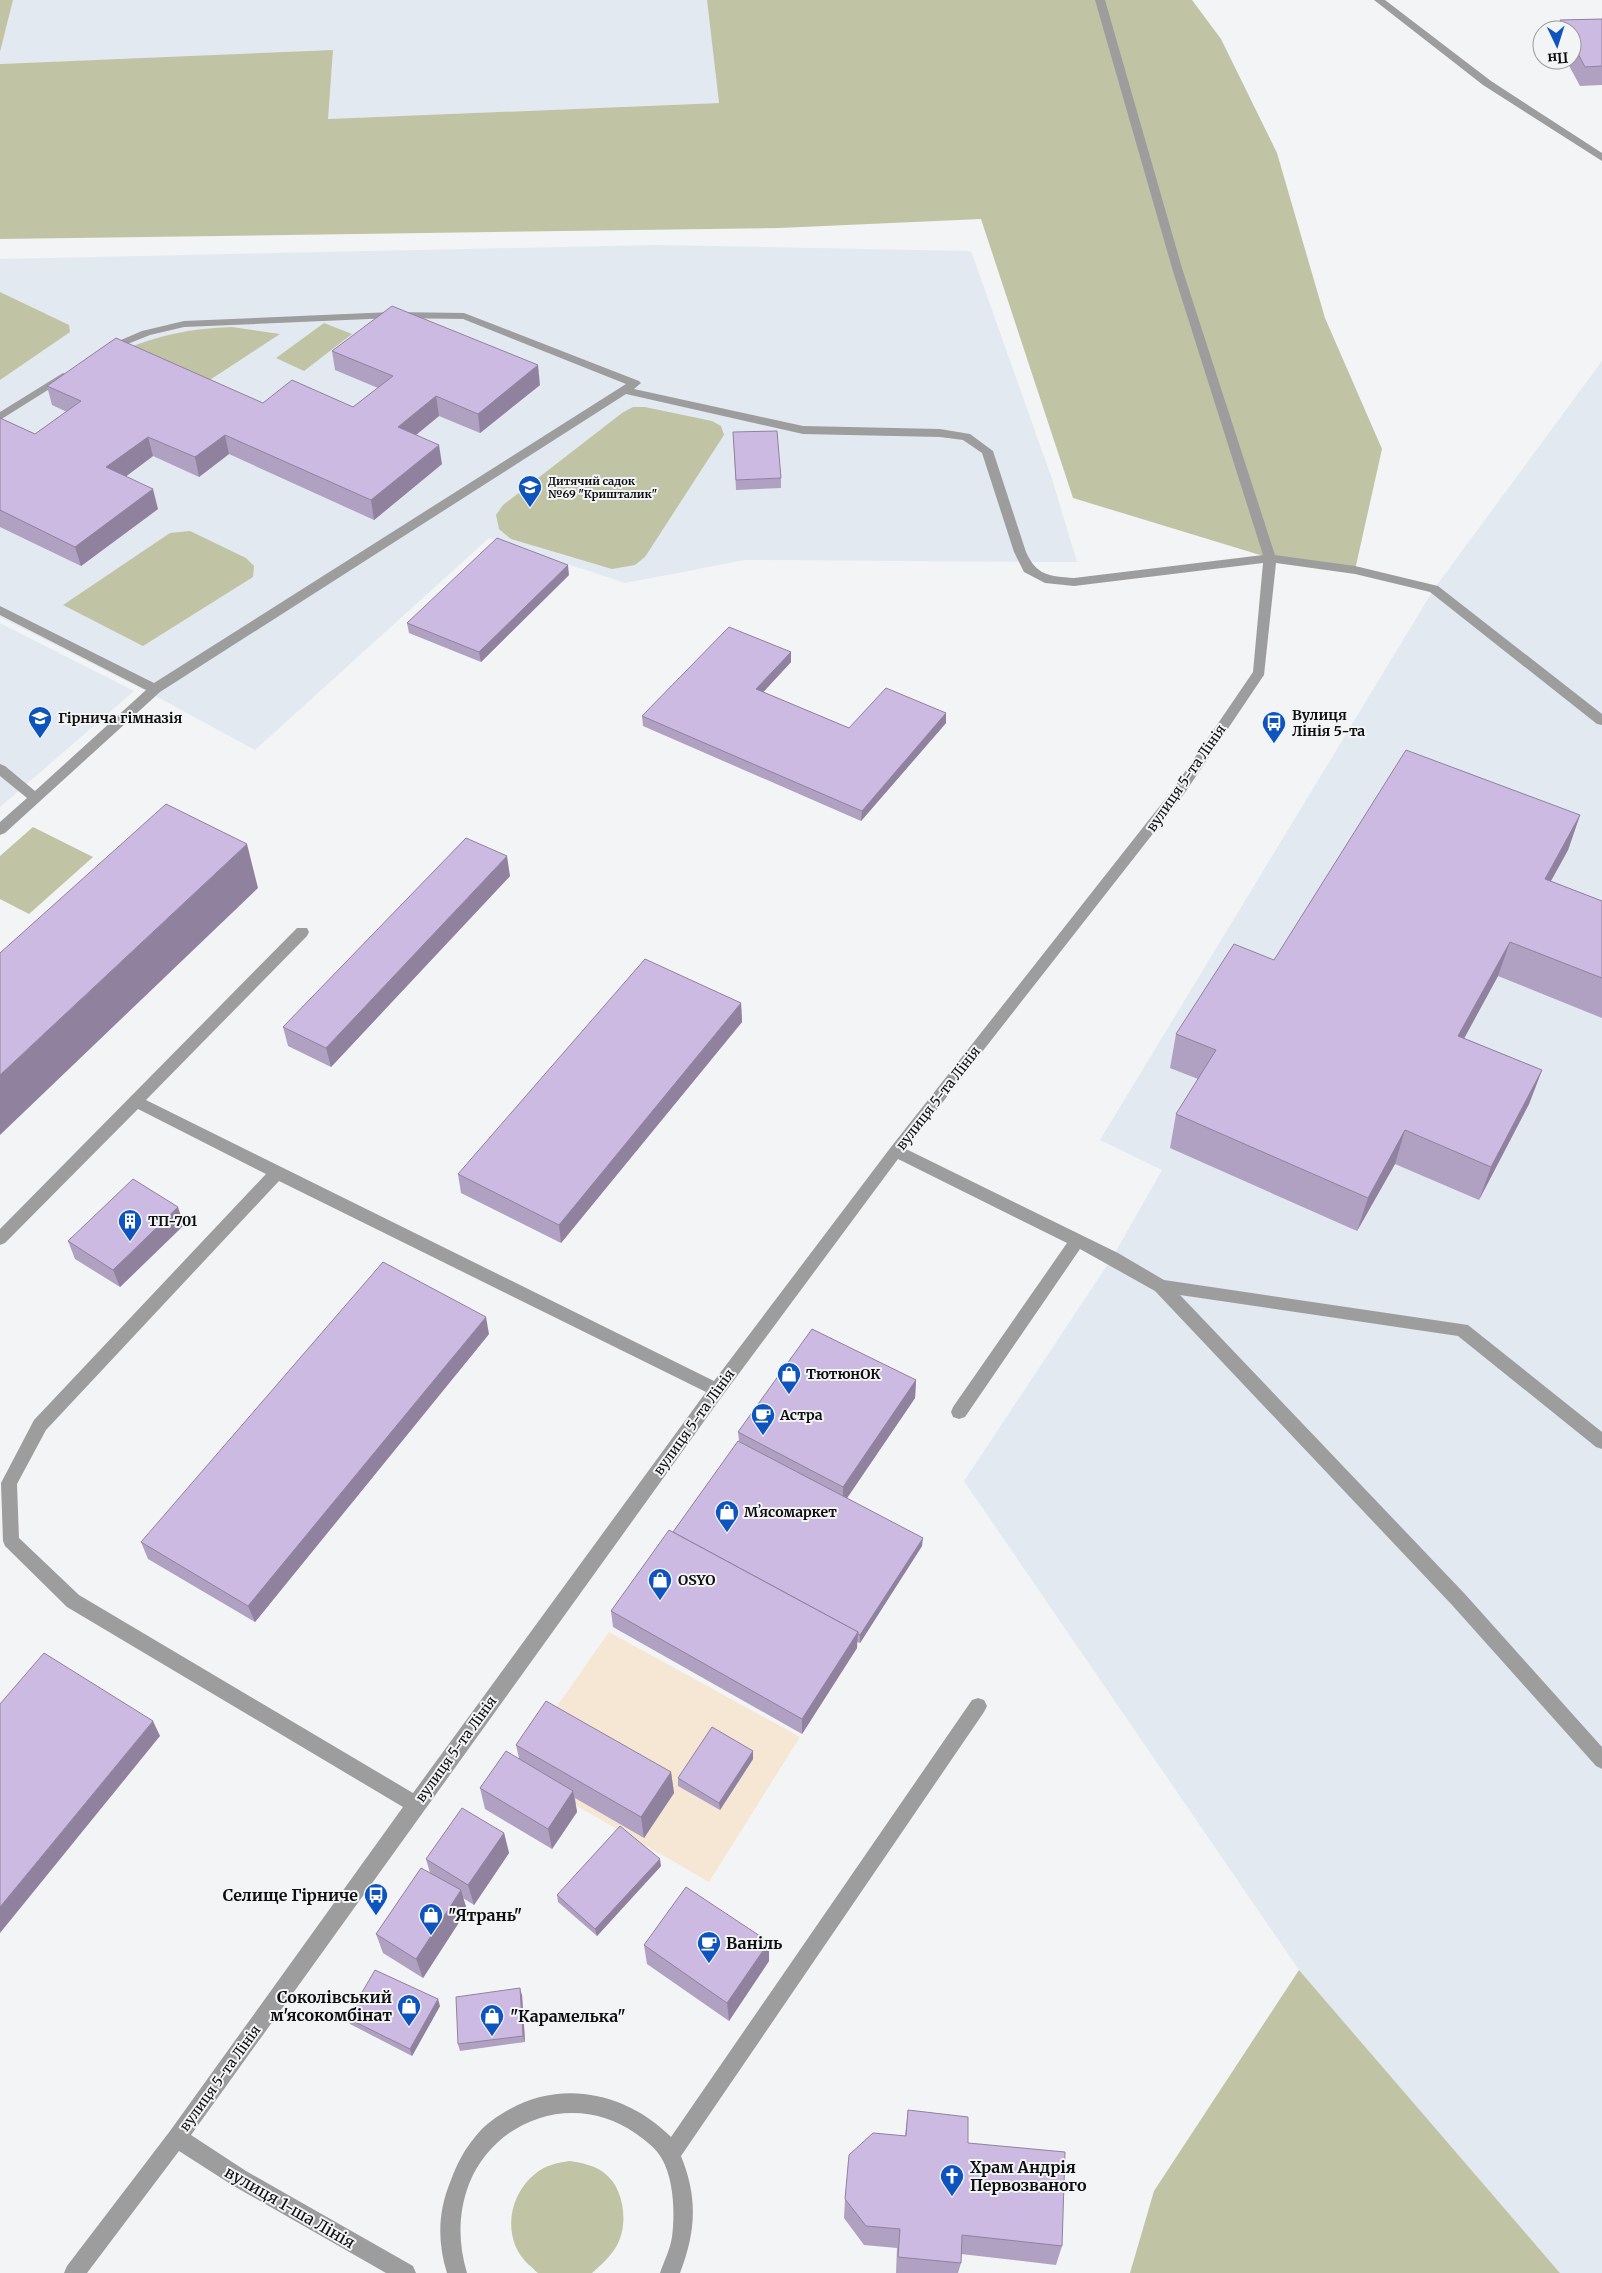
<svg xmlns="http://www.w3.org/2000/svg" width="1602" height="2273" font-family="Merriweather,serif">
	<rect width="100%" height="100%" fill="#f2f4f6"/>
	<polygon fill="#f6e7d4" points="609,1632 800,1737 709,1882 513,1769"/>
	<g fill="#e2e9f1">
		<polygon points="13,0 707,0 719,103 327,119 333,51 0,64 0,52"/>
		<polygon points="656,245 971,251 1052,479 1077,562 745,560 625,583 489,538 255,750 152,694 0,617 0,259"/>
		<polygon points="1602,361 1602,2273 1560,2273 1299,1970 964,1481 1112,1258 1162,1170 1100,1140 1434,589"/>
		<polygon points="0,623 134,691 0,807"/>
	</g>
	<g fill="#c1c4a4">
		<polygon points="0,0 13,0 0,52"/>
		<polygon points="707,0 1192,0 1221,39 1277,153 1325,318 1382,449 1355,570 1270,558 1073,498 981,219 779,228 0,239 0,64 333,50 328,119 719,103"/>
		<polygon points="0,292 69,325 70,332 0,380"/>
		<polygon points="324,323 352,334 304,371 276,358"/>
		<path d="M232 327 280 334 199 387 121 351C157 335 193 328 232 327Z"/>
		<polygon points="633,407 645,407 712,421 721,426 724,435 645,557 635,565 612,569 511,539 499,529 496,515 503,505 622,413"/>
		<polygon points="190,531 246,558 254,566 253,577 143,646 63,605 170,533"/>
		<polygon points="33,827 93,857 29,914 0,899 0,856"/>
		<polygon points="1299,1970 1560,2273 1130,2273 1154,2191"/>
		<path d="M570 2161C582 2163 593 2165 603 2172 625 2187 629 2226 616 2247 609 2258 601 2265 592 2273 581 2273 546 2273 538 2273 535 2271 532 2267 529 2265 502 2241 507 2196 535 2174 545 2165 557 2163 570 2161Z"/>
	</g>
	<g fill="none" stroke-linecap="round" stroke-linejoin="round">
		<g fill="#9e9d9e" fill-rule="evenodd">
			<path d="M1095 0H1105L1182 268 1275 555 1355 566 1438 586 1602 714V725L1597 724 1430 592 1355 574 1276 563 1264 675 1184 794 906 1149 1118 1253 1164 1280 1468 1325 1602 1432V1449L1596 1447 1458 1336 1180 1295 1464 1593 1602 1747V1769L1596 1766 1452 1605 1155 1291 1080 1249 965 1417 959 1419 953 1417 951 1412 953 1407 1067 1243 898 1159 723 1395 191 2135 246 2171 413 2266 416 2273H386L232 2185 179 2151 87 2273H64L67 2266 170 2131 403 1807 67 1607 5 1546 3 1541 1 1483 34 1420 266 1174 138 1109 5 1243 0 1245V1229L297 928H307L309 932 307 936 146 1100 714 1381 891 1147 1174 788 1253 672 1263 563 1074 586 1045 583 1024 572 1014 552 982 453 963 440 940 437 803 434 626 394 160 692 5 833 0 835V822L27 798 0 776V764L5 766 35 791 146 690 0 615V606L154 683 626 384 463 319 392 318 184 327 150 335 110 351H102L100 349 142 331 184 321 392 312 464 313 639 381 641 383 634 389 803 426 940 429 970 434 993 451 1026 552C1037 576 1049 576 1074 578L1263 555 1172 268ZM279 1181 706 1392 413 1793 79 1595 19 1538 17 1484 46 1430Z"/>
			<polygon points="1374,0 1385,0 1491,81 1602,153 1602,161 1483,85"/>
			<polygon points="63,373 67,374 69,376 67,378 0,420 0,412"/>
			<path d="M978 1698 984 1700 987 1706 984 1712 681 2156C698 2198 696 2231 680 2273H660C664 2261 670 2250 672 2237 675 2214 674 2180 662 2159 656 2148 645 2140 635 2133 576 2091 495 2118 469 2184 458 2213 458 2243 467 2273H447C437 2241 438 2211 451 2180 457 2164 464 2150 475 2137 484 2125 497 2116 510 2109 564 2079 628 2094 671 2137L972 1700Z"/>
		</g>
	</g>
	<g fill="#b0a0c2">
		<polygon points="1602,19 1602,85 1580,86 1566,60 1572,60 1572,30 1558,30 1560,20"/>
		<polygon points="332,351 540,385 480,433 439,416 416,435 442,464 374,520 229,454 199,477 153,456 126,476 158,509 81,566 0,527 0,418 35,434 67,412 52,405 47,386 263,403 353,407 378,388 335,370"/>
		<polygon points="733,432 781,478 781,488 736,490"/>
		<polygon points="569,575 481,662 409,633 407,623"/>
		<polygon points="791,652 791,662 763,692 849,728 946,723 861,821 643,726 642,716"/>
		<polygon points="1580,815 1568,850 1551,881 1602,901 1602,1018 1498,976 1464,1038 1542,1070 1529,1104 1479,1200 1395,1164 1357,1231 1170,1148 1176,1114 1198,1079 1170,1068 1176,1034 1274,960"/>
		<polygon points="510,876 331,1067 288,1046 283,1027"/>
		<polygon points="741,1003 742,1022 561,1243 461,1193 458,1174"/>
		<polygon points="184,1225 120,1287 75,1259 68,1241"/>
		<polygon points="489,1334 255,1622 148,1559 141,1542"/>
		<polygon points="916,1380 915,1398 847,1498 922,1546 860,1643 857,1642 857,1648 802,1734 613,1627 611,1611 673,1532 739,1441 738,1432"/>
		<polygon points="516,1745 671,1772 674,1793 644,1838 575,1798 577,1812 552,1849 485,1809 480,1788 519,1758"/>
		<polygon points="753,1751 753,1759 720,1810 678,1786 678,1778"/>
		<polygon points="504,1833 509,1853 474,1905 463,1898 467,1910 423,1978 383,1953 376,1934 430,1873 426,1859"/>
		<polygon points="661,1866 597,1936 558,1902 557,1895"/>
		<polygon points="769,1942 769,1961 729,2021 647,1964 644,1945"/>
		<polygon points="522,1995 525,2042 460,2051 458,2044"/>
		<polygon points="440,2006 412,2056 350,2024 347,2018"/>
		<polygon points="908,2110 968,2143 1062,2246 1056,2265 961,2254 961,2263 958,2273 896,2273 897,2248 864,2245 844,2218 845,2199 905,2136"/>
	</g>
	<g fill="#90829e">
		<polygon points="538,365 540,385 480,433 478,414"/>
		<polygon points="436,396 439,416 401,447 398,427"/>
		<polygon points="225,435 229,454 199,477 195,457"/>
		<polygon points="148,437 153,456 112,487 106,467"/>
		<polygon points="439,445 442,464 374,520 371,500"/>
		<polygon points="153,489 158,509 81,566 75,547"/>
		<polygon points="568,565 569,575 481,662 479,652"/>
		<polygon points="791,652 791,662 757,699 756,689"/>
		<polygon points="946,713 946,723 861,821 862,811"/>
		<polygon points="1580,815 1568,850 1533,913 1545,879"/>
		<polygon points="247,844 258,888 0,1135 0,1075"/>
		<polygon points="507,856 510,876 331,1067 326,1048"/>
		<polygon points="1510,942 1498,976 1447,1070 1458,1036"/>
		<polygon points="741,1003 742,1022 561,1243 559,1225"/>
		<polygon points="1542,1070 1529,1104 1479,1200 1491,1167"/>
		<polygon points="1405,1130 1395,1164 1357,1231 1368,1198"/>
		<polygon points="178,1207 184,1225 120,1287 113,1270"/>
		<polygon points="486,1317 489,1334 255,1622 248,1606"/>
		<polygon points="916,1380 915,1398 843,1504 843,1487"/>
		<polygon points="923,1538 922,1546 860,1643 860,1635"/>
		<polygon points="858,1632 857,1648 802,1734 802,1719"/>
		<polygon points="153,1721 160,1736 0,1933 0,1907"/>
		<polygon points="753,1751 753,1759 720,1810 719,1803"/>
		<polygon points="671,1772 674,1793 644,1838 641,1817"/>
		<polygon points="573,1791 577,1812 552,1849 548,1829"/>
		<polygon points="504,1833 509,1853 474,1905 468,1885"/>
		<polygon points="660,1859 661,1866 597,1936 595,1929"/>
		<polygon points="461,1890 467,1910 423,1978 416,1959"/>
		<polygon points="769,1942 769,1961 729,2021 727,2003"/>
		<polygon points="520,1988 522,1995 525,2042 523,2036"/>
		<polygon points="438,1999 440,2006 412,2056 410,2049"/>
	</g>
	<g fill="#cdbae2" stroke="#90829e">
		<polygon points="1602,19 1602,66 1585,67 1572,42 1572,30 1566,30 1560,20"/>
		<polygon points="392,306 538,365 478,414 436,396 398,427 439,445 371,500 225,435 195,457 148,437 106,467 153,489 75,547 0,510 0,418 35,434 81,401 47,386 116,338 263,403 292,380 353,407 393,376 332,351"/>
		<polygon points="777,431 781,478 736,480 733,432"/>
		<polygon points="497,538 568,565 479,652 407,623"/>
		<polygon points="729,627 791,652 756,689 849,728 886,688 946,713 862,811 642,716"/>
		<polygon points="1406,750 1580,815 1545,879 1602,901 1602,978 1510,942 1458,1036 1542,1070 1491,1167 1405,1130 1368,1198 1176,1114 1216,1050 1176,1034 1234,944 1274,960"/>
		<polygon points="166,804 247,844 0,1075 0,953"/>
		<polygon points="466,838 507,856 326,1048 283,1027"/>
		<polygon points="645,959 741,1003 559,1225 458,1174"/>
		<polygon points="133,1179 178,1207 113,1270 68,1241"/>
		<polygon points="383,1262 486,1317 248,1606 141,1542"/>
		<polygon points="812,1329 916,1380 843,1487 738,1432"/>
		<polygon points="738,1441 923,1538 860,1635 858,1634 858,1632 673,1532"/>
		<polygon points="669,1530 858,1632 802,1719 611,1611"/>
		<polygon points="44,1653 153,1721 0,1907 0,1704"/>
		<polygon points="546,1701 671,1772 641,1817 516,1745"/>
		<polygon points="712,1727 753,1751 719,1803 678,1778"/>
		<polygon points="506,1751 573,1791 548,1829 480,1788"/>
		<polygon points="462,1808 504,1833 468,1885 426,1859"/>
		<polygon points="620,1826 660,1859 595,1929 557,1895"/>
		<polygon points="421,1868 461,1890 416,1959 376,1934"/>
		<polygon points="686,1887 769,1942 727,2003 644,1945"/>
		<polygon points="375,1970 438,1999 410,2049 347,2018"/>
		<polygon points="520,1988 523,2036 458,2044 456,1997"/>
		<polygon points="908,2110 968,2117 968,2143 1065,2152 1062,2246 962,2235 961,2263 898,2257 900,2229 866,2226 845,2199 849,2155 873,2133 906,2136"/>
	</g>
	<defs>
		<g id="school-pin" transform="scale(1.25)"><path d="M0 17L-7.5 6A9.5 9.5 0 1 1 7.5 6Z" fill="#0e54be" stroke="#f2f4f6"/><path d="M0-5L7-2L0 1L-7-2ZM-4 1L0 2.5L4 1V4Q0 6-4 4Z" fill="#fff"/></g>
		<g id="bus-pin" transform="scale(1.25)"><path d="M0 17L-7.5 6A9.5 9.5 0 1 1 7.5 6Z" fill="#0e54be" stroke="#f2f4f6"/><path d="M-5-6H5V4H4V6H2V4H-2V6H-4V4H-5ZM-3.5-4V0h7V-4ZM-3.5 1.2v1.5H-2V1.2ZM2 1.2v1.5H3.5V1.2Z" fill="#fff"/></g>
		<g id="building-pin" transform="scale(1.25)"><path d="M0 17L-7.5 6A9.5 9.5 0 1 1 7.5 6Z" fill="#0e54be" stroke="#f2f4f6"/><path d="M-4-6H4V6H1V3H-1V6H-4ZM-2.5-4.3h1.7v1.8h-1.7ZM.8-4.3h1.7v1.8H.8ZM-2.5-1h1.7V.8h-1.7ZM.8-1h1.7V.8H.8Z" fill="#fff"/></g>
		<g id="shop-pin" transform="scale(1.25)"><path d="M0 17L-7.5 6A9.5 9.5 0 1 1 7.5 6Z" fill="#0e54be" stroke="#f2f4f6"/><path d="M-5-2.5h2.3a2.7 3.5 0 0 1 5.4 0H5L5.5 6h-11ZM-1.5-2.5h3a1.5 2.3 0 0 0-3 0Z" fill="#fff"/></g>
		<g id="cafe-pin" transform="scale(1.25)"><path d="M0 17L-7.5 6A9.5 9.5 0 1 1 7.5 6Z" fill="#0e54be" stroke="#f2f4f6"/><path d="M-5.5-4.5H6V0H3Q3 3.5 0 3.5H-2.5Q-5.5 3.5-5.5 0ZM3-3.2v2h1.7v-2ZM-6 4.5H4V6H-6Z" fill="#fff"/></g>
		<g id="church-pin" transform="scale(1.25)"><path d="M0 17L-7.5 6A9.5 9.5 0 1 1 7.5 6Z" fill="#0e54be" stroke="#f2f4f6"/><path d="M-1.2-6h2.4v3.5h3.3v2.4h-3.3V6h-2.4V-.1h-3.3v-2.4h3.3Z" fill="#fff"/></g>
	</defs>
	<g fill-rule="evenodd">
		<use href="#school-pin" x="530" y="487"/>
		<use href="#school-pin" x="40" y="718"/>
		<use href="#bus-pin" x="1274" y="723"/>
		<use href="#building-pin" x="130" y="1221"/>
		<use href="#shop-pin" x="789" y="1374"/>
		<use href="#cafe-pin" x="763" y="1415"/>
		<use href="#shop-pin" x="727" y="1512"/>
		<use href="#shop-pin" x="660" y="1580"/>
		<use href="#bus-pin" x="376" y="1895"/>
		<use href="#shop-pin" x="431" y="1915"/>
		<use href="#cafe-pin" x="709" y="1943"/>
		<use href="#shop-pin" x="409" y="2006"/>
		<use href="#shop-pin" x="492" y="2016"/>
		<use href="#church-pin" x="952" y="2176"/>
	</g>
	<g text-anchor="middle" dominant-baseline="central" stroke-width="4" stroke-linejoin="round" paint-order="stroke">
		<g font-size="11" font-weight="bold" fill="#0f0f10" stroke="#f2f4f6" text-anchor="start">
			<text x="548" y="481">Дитячий садок<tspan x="548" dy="13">№69 "Кришталик"</tspan></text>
		</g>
		<g font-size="14" font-weight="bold" fill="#0f0f10" stroke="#f2f4f6" text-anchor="start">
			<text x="1292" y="715">Вулиця<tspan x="1292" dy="16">Лінія 5-та</tspan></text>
			<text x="58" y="718">Гірнича гімназія</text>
			<text x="148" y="1221">ТП-701</text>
			<text x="806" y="1374">ТютюнОК</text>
			<text x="780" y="1415">Астра</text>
			<text x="744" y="1512">Мʼясомаркет</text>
			<text x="678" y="1580">OSYO</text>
		</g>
		<g font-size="14" fill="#0f0f10" stroke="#f2f4f6">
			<text transform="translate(1186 778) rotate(-55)">вулиця 5-та Лінія</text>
			<text transform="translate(938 1098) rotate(-52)">вулиця 5-та Лінія</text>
			<text transform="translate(694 1422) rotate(-54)">вулиця 5-та Лінія</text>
			<text transform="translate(456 1749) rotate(-54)">вулиця 5-та Лінія</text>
			<text transform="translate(220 2078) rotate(-54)">вулиця 5-та Лінія</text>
		</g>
		<g font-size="16" font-weight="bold" fill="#0f0f10" stroke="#f2f4f6" text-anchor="start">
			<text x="358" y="1895" text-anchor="end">Селище Гірниче</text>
			<text x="448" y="1915">"Ятрань"</text>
			<text x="726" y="1943">Ваніль</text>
			<text x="392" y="1997" text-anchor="end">Соколівський<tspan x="392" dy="18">м'ясокомбінат</tspan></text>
			<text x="510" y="2016">"Карамелька"</text>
			<text x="970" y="2167">Храм Андрія<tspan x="970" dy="18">Первозваного</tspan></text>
		</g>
		<g font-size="16" fill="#0f0f10" stroke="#f2f4f6">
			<text transform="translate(290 2207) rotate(30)">вулиця 1-ша Лінія</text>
		</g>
	</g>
	<g transform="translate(1557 45) rotate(176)"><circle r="24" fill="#f2f4f6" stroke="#97989a"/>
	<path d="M0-4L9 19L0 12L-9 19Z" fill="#0e54be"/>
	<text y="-8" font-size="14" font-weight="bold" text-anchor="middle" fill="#0f0f10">Пн</text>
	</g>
</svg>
